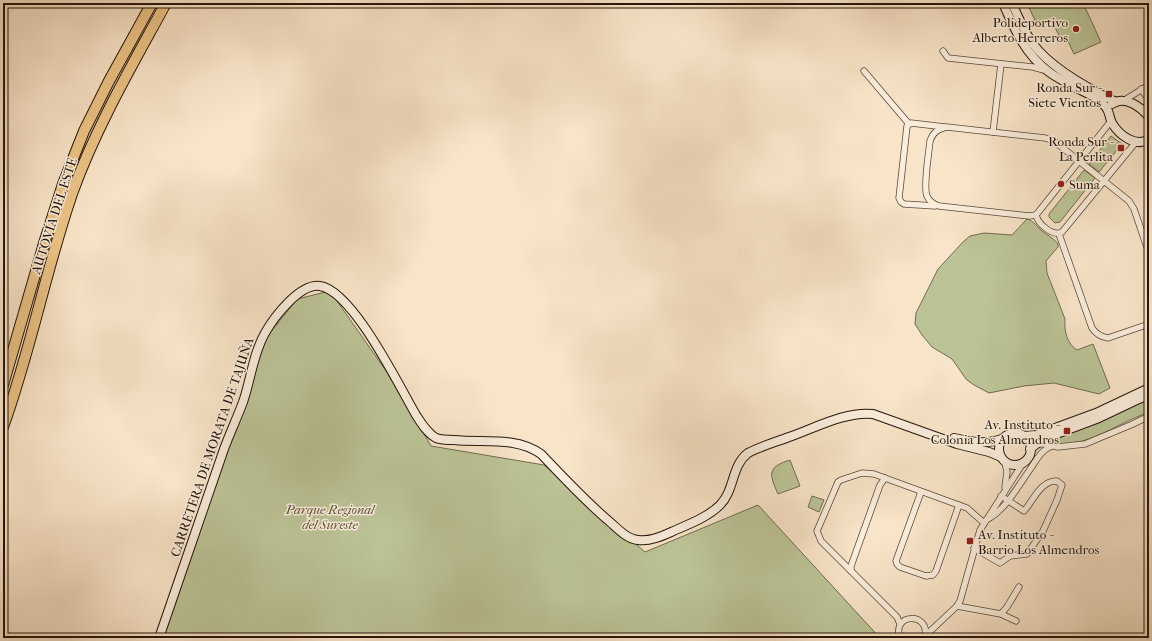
<svg xmlns="http://www.w3.org/2000/svg" width="1152" height="641" font-family="'IM FELL French Canon',serif">
	<rect width="100%" height="100%" fill="#f8e4c8"/>
	<filter id="stains"><feTurbulence type="fractalNoise" baseFrequency=".005" numOctaves="4"/><feColorMatrix values="0 0 0 0 .2 0 0 0 0 .09 0 0 0 0 .02 0 0 0 .5 -.17"/></filter>
	<radialGradient id="worn" r=".72"><stop offset=".6" stop-color="#630" stop-opacity="0"/><stop offset="1" stop-color="#630" stop-opacity=".3"/></radialGradient>
	<g fill="#bcc497" stroke="#706c51">
		<polygon points="1027,3 1083,3 1101,42 1074,54 1066,37 1061,39 1051,20 1038,27"/>
		<polygon points="1111,136 1122,144 1099,172 1089,164"/>
		<polygon points="1084,170 1095,178 1060,222 1055,223 1049,217 1049,214"/>
		<path d="M1027 219C1034 221 1037 227 1042 231 1048 236 1054 238 1058 244V247L1046 261 1047 273 1065 319C1064 331 1067 344 1077 350L1093 344 1110 388 1099 394 1054 383 1024 386 989 393 974 385 966 379 952 359 932 347 922 335 915 324 916 313 938 269 963 242 970 236 984 233 1012 235Z"/>
		<polygon points="330,291 396,385 431,446 544,465 645,552 758,505 880,638 159,638 258,348 297,299"/>
		<path d="M1149 397V412C1113 425 1083 452 1043 442Z"/>
		<path d="M790 460 800 486 778 494C769 474 767 467 790 460Z"/>
		<polygon points="812,496 824,500 819,512 808,507"/>
	</g>
	<g fill="none" stroke-linecap="round" stroke-linejoin="round">
		<g stroke="#5a493a" stroke-width="7">
			<g id="street">
				<polyline points="943,51 948,58 1033,67 1044,70"/>
				<polyline points="864,71 909,124"/>
				<polyline points="1141,89 1149,100"/>
				<polyline points="1123,101 1149,85"/>
				<path d="M1111 121 1036 215C1038 224 1053 237 1062 232L1136 142"/>
				<polyline points="993,132 1001,64"/>
				<polyline points="935,206 904,204 901,202 899,198 907,126 911,123 945,127"/>
				<path d="M1036 215 1029 216 939 206C933 204 929 201 927 196 923 187 929 152 930 141 933 132 938 129 947 127L1045 138 1054 141 1129 201 1134 209 1149 253"/>
				<path d="M1059 234 1092 328C1096 334 1101 337 1108 338L1149 324"/>
				<polyline points="1037,444 1046,444 1058,447 1085,444 1133,424 1149,416"/>
				<polyline points="1005,487 1007,472 1005,462"/>
				<polyline points="921,492 896,561 897,564 900,567 926,576 933,575 936,571 959,505"/>
				<path d="M986 520C1005 511 1018 486 1031 468 1037 459 1041 450 1052 446"/>
				<path d="M974 548 1000 563 1010 556 1027 554 1043 531 1057 500 1062 485 1057 481C1041 480 1033 501 1024 511L1001 496"/>
				<polyline points="851,571 851,566 880,485 885,478"/>
				<polyline points="957,606 1001,614 1016,621"/>
				<polyline points="1001,614 1007,607 1019,587"/>
				<polyline points="900,624 897,617 821,541 817,531 838,482 841,480 862,473 874,474 967,508 984,523"/>
				<polyline points="925,636 957,606 960,601 980,530 1023,463"/>
				<path d="M900 638C891 613 930 612 925 636"/>
			</g>
		</g>
		<g stroke="#25150b" stroke-width="10">
			<g id="secondary">
				<path d="M1003 3C1014 29 1026 55 1049 72 1064 83 1082 90 1098 99 1102 103 1106 106 1108 111 1110 116 1110 119 1112 123 1119 135 1136 148 1149 139"/>
				<path d="M1012 3C1018 17 1024 31 1033 44 1051 68 1089 89 1116 102"/>
				<path d="M1112 104C1125 95 1141 107 1149 117"/>
				<circle cx="1015" cy="449" r="16"/>
				<polyline points="1023,436 1036,435 1096,413 1149,388"/>
				<path d="M954 438C971 442 988 445 1004 438"/>
				<polyline points="1030,449 1043,439 1099,418 1139,399 1149,395"/>
				<path d="M159 638C181 575 202 512 224 449 230 433 237 418 243 402 251 379 253 354 265 333 274 317 300 283 320 286 353 291 399 386 416 415 421 423 427 433 436 438 441 440 449 440 454 440 483 443 516 436 541 454 564 478 585 501 610 522 618 529 627 539 638 540 652 542 666 534 678 529 692 523 709 516 720 505 735 490 731 466 748 453 761 446 776 442 789 437 815 428 846 411 873 414L957 444 989 452 1001 457"/>
			</g>
		</g>
		<g stroke="#25150b" stroke-width="12">
			<g id="highway">
				<polyline points="3,385 45,240 63,184 84,131 109,81 152,3"/>
				<path d="M3 427C31 350 46 268 73 191 97 125 133 64 166 3"/>
			</g>
		</g>
		<use href="#street" stroke="#faeddb" stroke-width="5.5"/>
		<use href="#secondary" stroke="#faeddb" stroke-width="8"/>
		<use href="#highway" stroke="#ecc284" stroke-width="10"/>
	</g>
	<g fill="#8f2418" stroke="#faeddb" stroke-width="1.5">
		<circle cx="1076" cy="29" r="4"/>
		<rect x="1105" y="90" width="8" height="8" rx="2"/>
		<rect x="1117" y="144" width="8" height="8" rx="2"/>
		<circle cx="1061" cy="184" r="4"/>
		<rect x="1063" y="427" width="8" height="8" rx="2"/>
		<rect x="966" y="537" width="8" height="8" rx="2"/>
	</g>
	<g text-anchor="middle" dominant-baseline="central" stroke-width="3" stroke-linejoin="round" paint-order="stroke">
		<g font-size="13" fill="#25150b" stroke="#faeddb" text-anchor="end">
			<text x="1068" y="22">Polideportivo<tspan x="1068" dy="15">Alberto Herreros</tspan></text>
			<text x="1101" y="87">Ronda Sur -<tspan x="1101" dy="15">Siete Vientos</tspan></text>
			<text x="1113" y="141">Ronda Sur -<tspan x="1113" dy="15">La Perlita</tspan></text>
			<text x="1069" y="184" text-anchor="start">Suma</text>
			<text x="1059" y="424">Av. Instituto -<tspan x="1059" dy="15">Colonia Los Almendros</tspan></text>
			<text x="978" y="534" text-anchor="start">Av. Instituto -<tspan x="978" dy="15">Barrio Los Almendros</tspan></text>
		</g>
		<g font-size="13" fill="#25150b" stroke="#faeddb">
			<text transform="translate(54 216) rotate(-72)">AUTOVÍA DEL ESTE</text>
			<text transform="translate(212 447) rotate(-71)">CARRETERA DE MORATA DE TAJUÑA</text>
		</g>
		<g font-size="13" font-style="italic" fill="#5a523c" stroke="#faeddb">
			<text x="330" y="509">Parque Regional<tspan x="330" dy="15">del Sureste</tspan></text>
		</g>
	</g>
	<rect width="1152" height="641" fill="none" stroke="#f8e4c8" stroke-width="16"/>
	<rect x="4" y="4" width="1144" height="633" fill="none" stroke="#25150b" stroke-width="2"/>
	<rect x="8" y="8" width="1136" height="625" fill="none" stroke="#25150b"/>
	<rect width="100%" height="100%" filter="url(#stains)"/>
	<rect width="100%" height="100%" fill="url(#worn)"/>
</svg>
